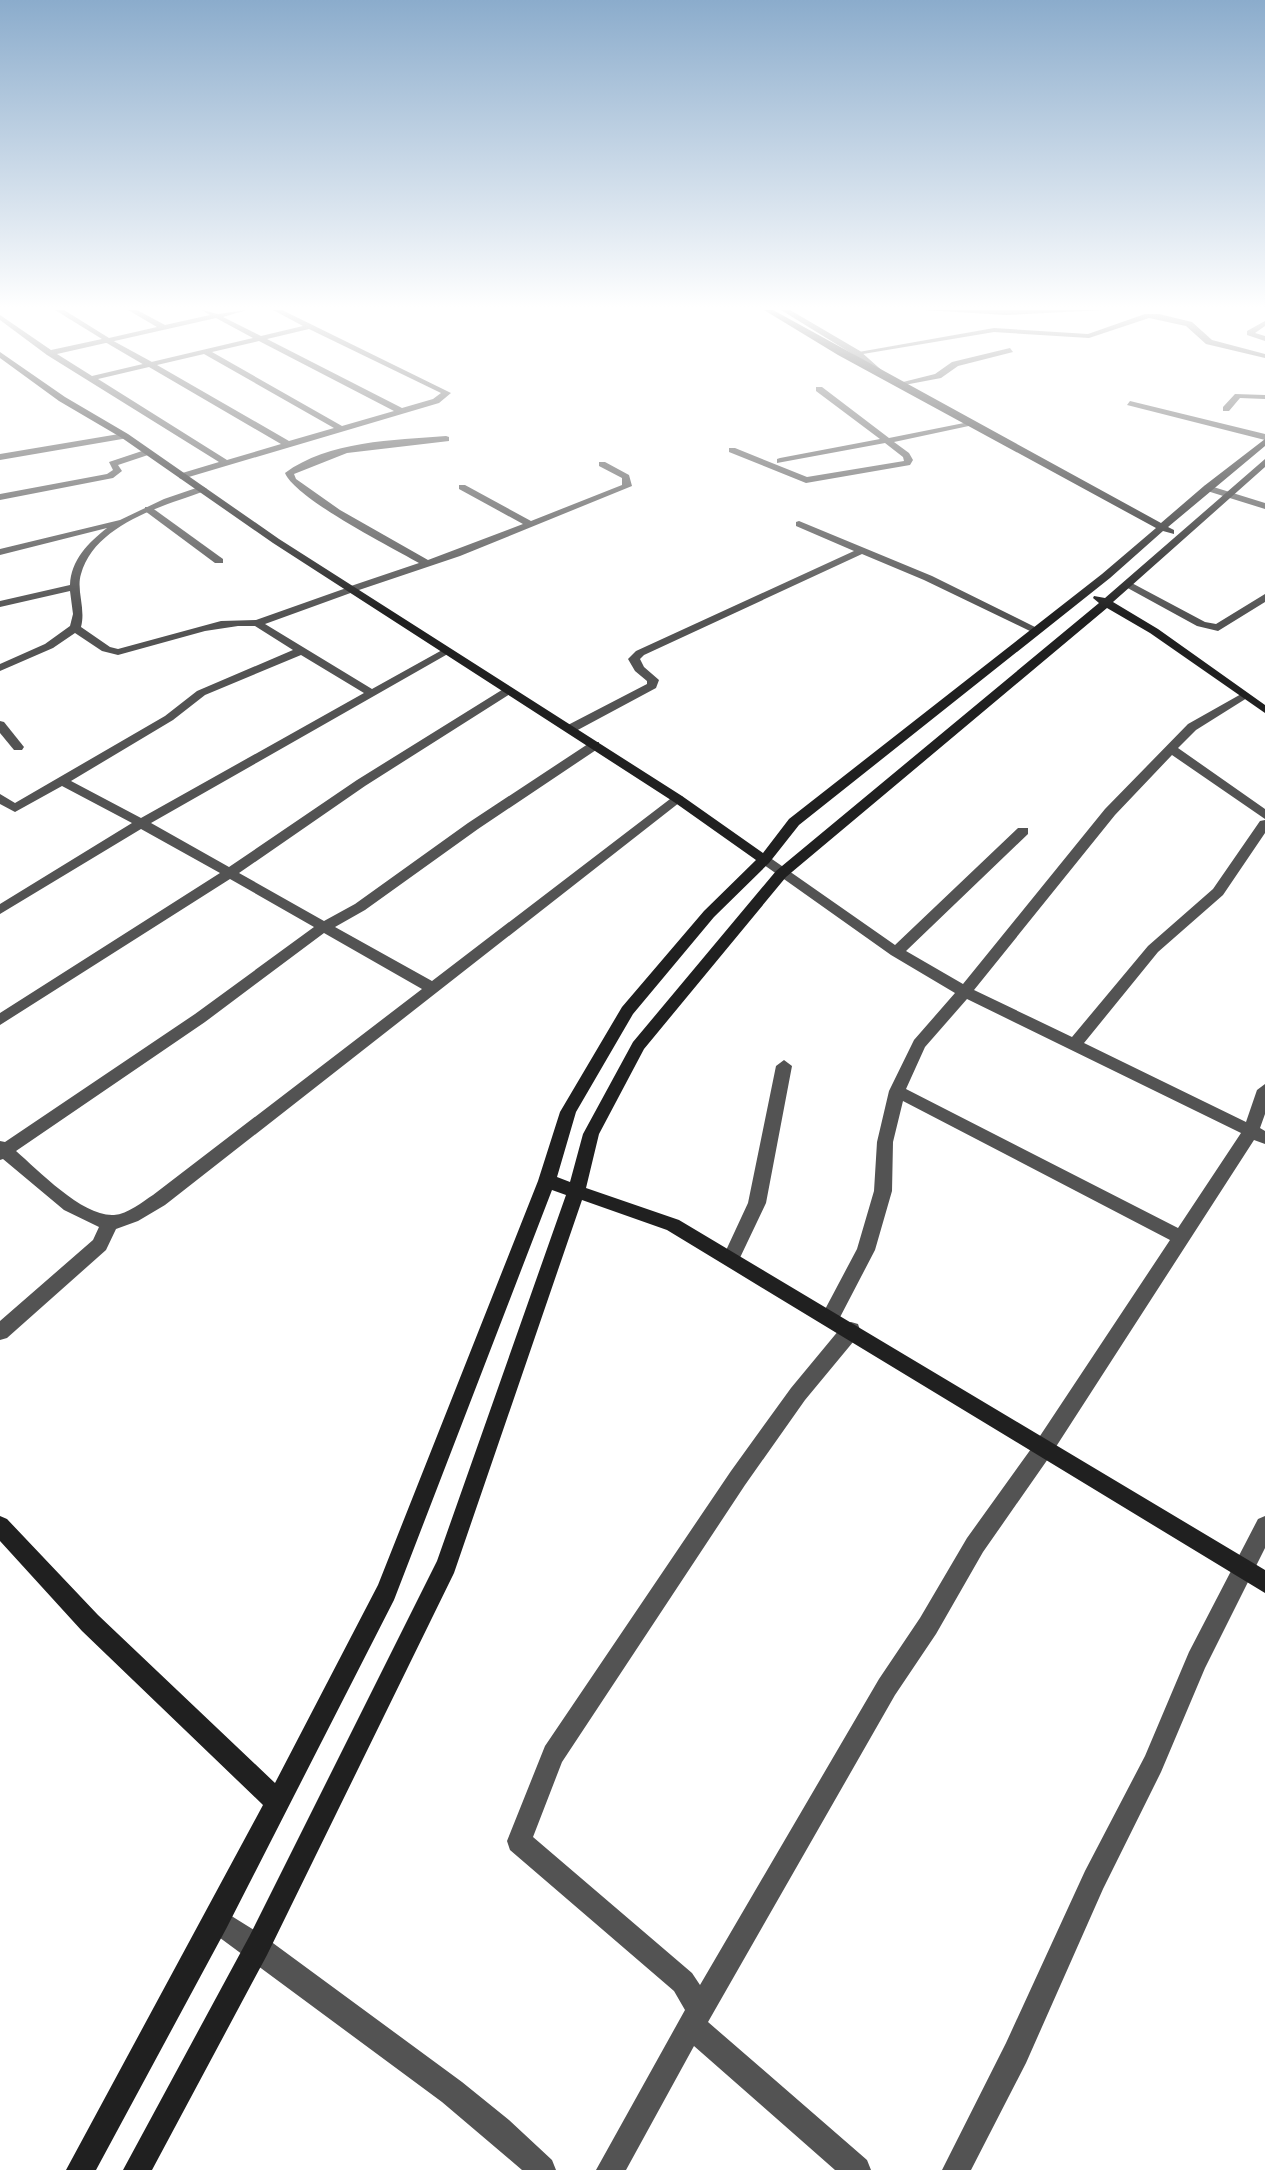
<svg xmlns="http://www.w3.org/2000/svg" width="1265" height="2170" font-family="Rubik,sans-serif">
	<rect width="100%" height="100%" fill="#fff"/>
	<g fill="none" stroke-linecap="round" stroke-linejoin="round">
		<g fill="#535353" fill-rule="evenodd">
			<path d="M55 310H64L109 338 157 327 128 310H137L165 325 210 315 202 310 218 314 247 310 223 317 261 336 303 326 273 310H282L451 393 439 403 182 479 179 478V474L219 462 47 355 0 320V315L51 350 102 339ZM216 318 253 338 92 376 57 354ZM309 329 441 393 433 399 402 408 267 339ZM259 341 394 411 342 426 212 352ZM204 354 334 428 289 441 157 365ZM149 367 281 444 227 460 98 379Z"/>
			<polygon points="924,310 1104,310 1006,315"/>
			<polygon points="1145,314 1159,314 1192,322 1212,340 1265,354 1265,358 1206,344 1186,326 1149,318 1089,338 994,332 857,355 853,353 994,328 1088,334"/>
			<polygon points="1265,321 1265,326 1255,333 1265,336 1265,341 1247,335 1247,331"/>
			<polygon points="1010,348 1013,352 958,366 941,378 899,386 895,384 935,374 952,362"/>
			<polygon points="816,387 822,387 889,438 974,421 978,424 894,442 909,453 913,460 910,465 806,483 729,452 729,448 735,448 807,477 904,461 903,457 885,443 777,463 777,459 780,458 880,439 816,391"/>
			<polygon points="1235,394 1265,395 1265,399 1240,398 1229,411 1223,411 1223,407"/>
			<polygon points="1130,401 1265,434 1265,440 1127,405"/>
			<polygon points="125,433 129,436 128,438 0,460 0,454"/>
			<path d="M446 436 449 437V441L347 453 294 474 296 479 340 510 428 560 523 524 459 489V485H465L531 521 622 485V478L599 466V462H605L629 475 632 486 460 556 356 591H348V587L419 563C391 547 296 499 285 473 328 441 394 440 446 436Z"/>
			<polygon points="148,449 152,452 151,454 118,465 122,471 113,478 0,500 0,494 107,474 113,470 109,462"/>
			<polygon points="145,507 151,507 223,559 223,563 215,563 145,511"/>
			<polygon points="799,521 932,576 1041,630 1032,632 924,580 862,554 644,655 640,659 644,667 659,680 656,688 574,732 566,732 566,726 647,684 647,681 635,671 628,659 636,651 854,551 796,526 796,522"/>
		</g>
		<g fill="#535353" fill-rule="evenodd">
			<polygon points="781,310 790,310 860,351 886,374 879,376 854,355"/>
			<polygon points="108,338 152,362 153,364 146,366 105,342"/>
			<polygon points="1207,485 1265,503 1265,509 1204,490 1204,486"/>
			<path d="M202 486 207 489 205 491C163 506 95 524 81 574 76 590 86 608 81 627L110 647 118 649 221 621 256 620 352 586 356 587V591L265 624 372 689 444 649 453 651 151 823 229 867 357 780 505 688H513V692L365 786 239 873 324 921 355 904 468 823 591 742H599V748L478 829 365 910 335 927 432 981 674 796H682L684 799 165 1205 138 1221 116 1229 106 1250 7 1338 0 1340V1321L93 1240 99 1227 64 1210 3 1159 0 1160V1141L5 1142 195 1014 314 927 230 879 0 1025V1013L220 873 141 829 0 914V904L132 823 62 786 15 812 0 804V794L15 803 165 716 197 691 293 650 255 626H238L205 631 118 655 102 651 75 633 53 648 0 671V664L45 644 70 626 73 614 70 591 0 607V601L70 585C71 560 88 543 107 528L0 555V549L120 520 164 499ZM301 655 364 693 141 818 71 781 173 720 205 695ZM324 933 422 989 153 1195C142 1202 128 1214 114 1215 83 1217 39 1171 16 1151L205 1022Z"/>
			<polygon points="1128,581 1205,622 1216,624 1265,594 1265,602 1218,631 1197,626 1124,586 1124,582"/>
			<path d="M1243 693 1247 694V698L1196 730 1178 748 1265 809V819L1172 755 1115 815 974 990 1072 1037 1148 946 1213 889 1260 821 1265 820V833L1223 895 1158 952 1084 1043 1246 1122 1257 1090 1265 1084V1114L1260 1128 1265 1131V1144L1254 1140 1050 1456 983 1552 936 1634 895 1695 708 2022 867 2160 871 2170H835L694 2046 626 2170H596L685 2010 674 1991 510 1850 507 1841 545 1746 731 1471 791 1388 844 1324 851 1322 858 1324 860 1330 858 1336 805 1400 745 1485 562 1762 533 1837 692 1973 700 1985 879 1679 920 1618 967 1538 1036 1442 1170 1240 903 1101 893 1142 892 1191 875 1250 837 1323 830 1325 823 1323 821 1317 857 1249 874 1191 877 1142 889 1091 914 1040 955 993 891 955 757 860 759 857H769L895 945 1018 828H1028V834L906 951 963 984 1105 809 1188 724ZM967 999 1241 1133 1178 1228 906 1089 925 1047Z"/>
			<polygon points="0,721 4,722 24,747 22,750 14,750 0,733"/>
			<polygon points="784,1060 792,1066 766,1203 737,1264 731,1266 725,1264 722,1259 748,1203 776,1066"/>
			<polygon points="1265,1516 1265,1548 1205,1668 1161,1772 1103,1889 1026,2063 971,2170 942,2170 1006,2043 1085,1871 1145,1756 1189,1652 1258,1519"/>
			<polygon points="217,1907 262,1935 462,2082 509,2120 552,2160 556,2170 522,2170 442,2102 208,1929 204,1920 208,1911"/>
		</g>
		<polygon fill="#202020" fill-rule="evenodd" points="764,310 773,310 1161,523 1204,486 1265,439 1265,446 1168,527 1174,530 1174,534 1163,531 1110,578 799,825 769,863 714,917 633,1014 576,1112 557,1177 570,1182 583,1134 633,1042 776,871 1099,603 1093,598 1094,596 1105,598 1265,459 1265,467 1113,602 1158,629 1265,705 1265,713 1150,633 1107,608 786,877 644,1049 599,1134 586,1188 679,1220 1265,1570 1265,1593 667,1230 582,1200 454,1573 267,1955 152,2170 123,2170 249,1937 437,1561 566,1195 552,1190 394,1600 226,1929 96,2170 66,2170 263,1805 82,1631 0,1541 0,1516 7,1519 98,1615 275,1783 378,1585 538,1181 560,1112 622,1007 704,911 756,860 674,802 273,543 122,438 59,401 0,358 0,352 65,397 128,434 279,539 682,796 763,853 789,819 1102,574 1156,528 838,355"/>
	</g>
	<linearGradient id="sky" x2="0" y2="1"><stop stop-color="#8baccc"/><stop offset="0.5" stop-color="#fff"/><stop offset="1" stop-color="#fff" stop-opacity="0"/></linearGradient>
	<rect width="1265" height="614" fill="url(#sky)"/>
</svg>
